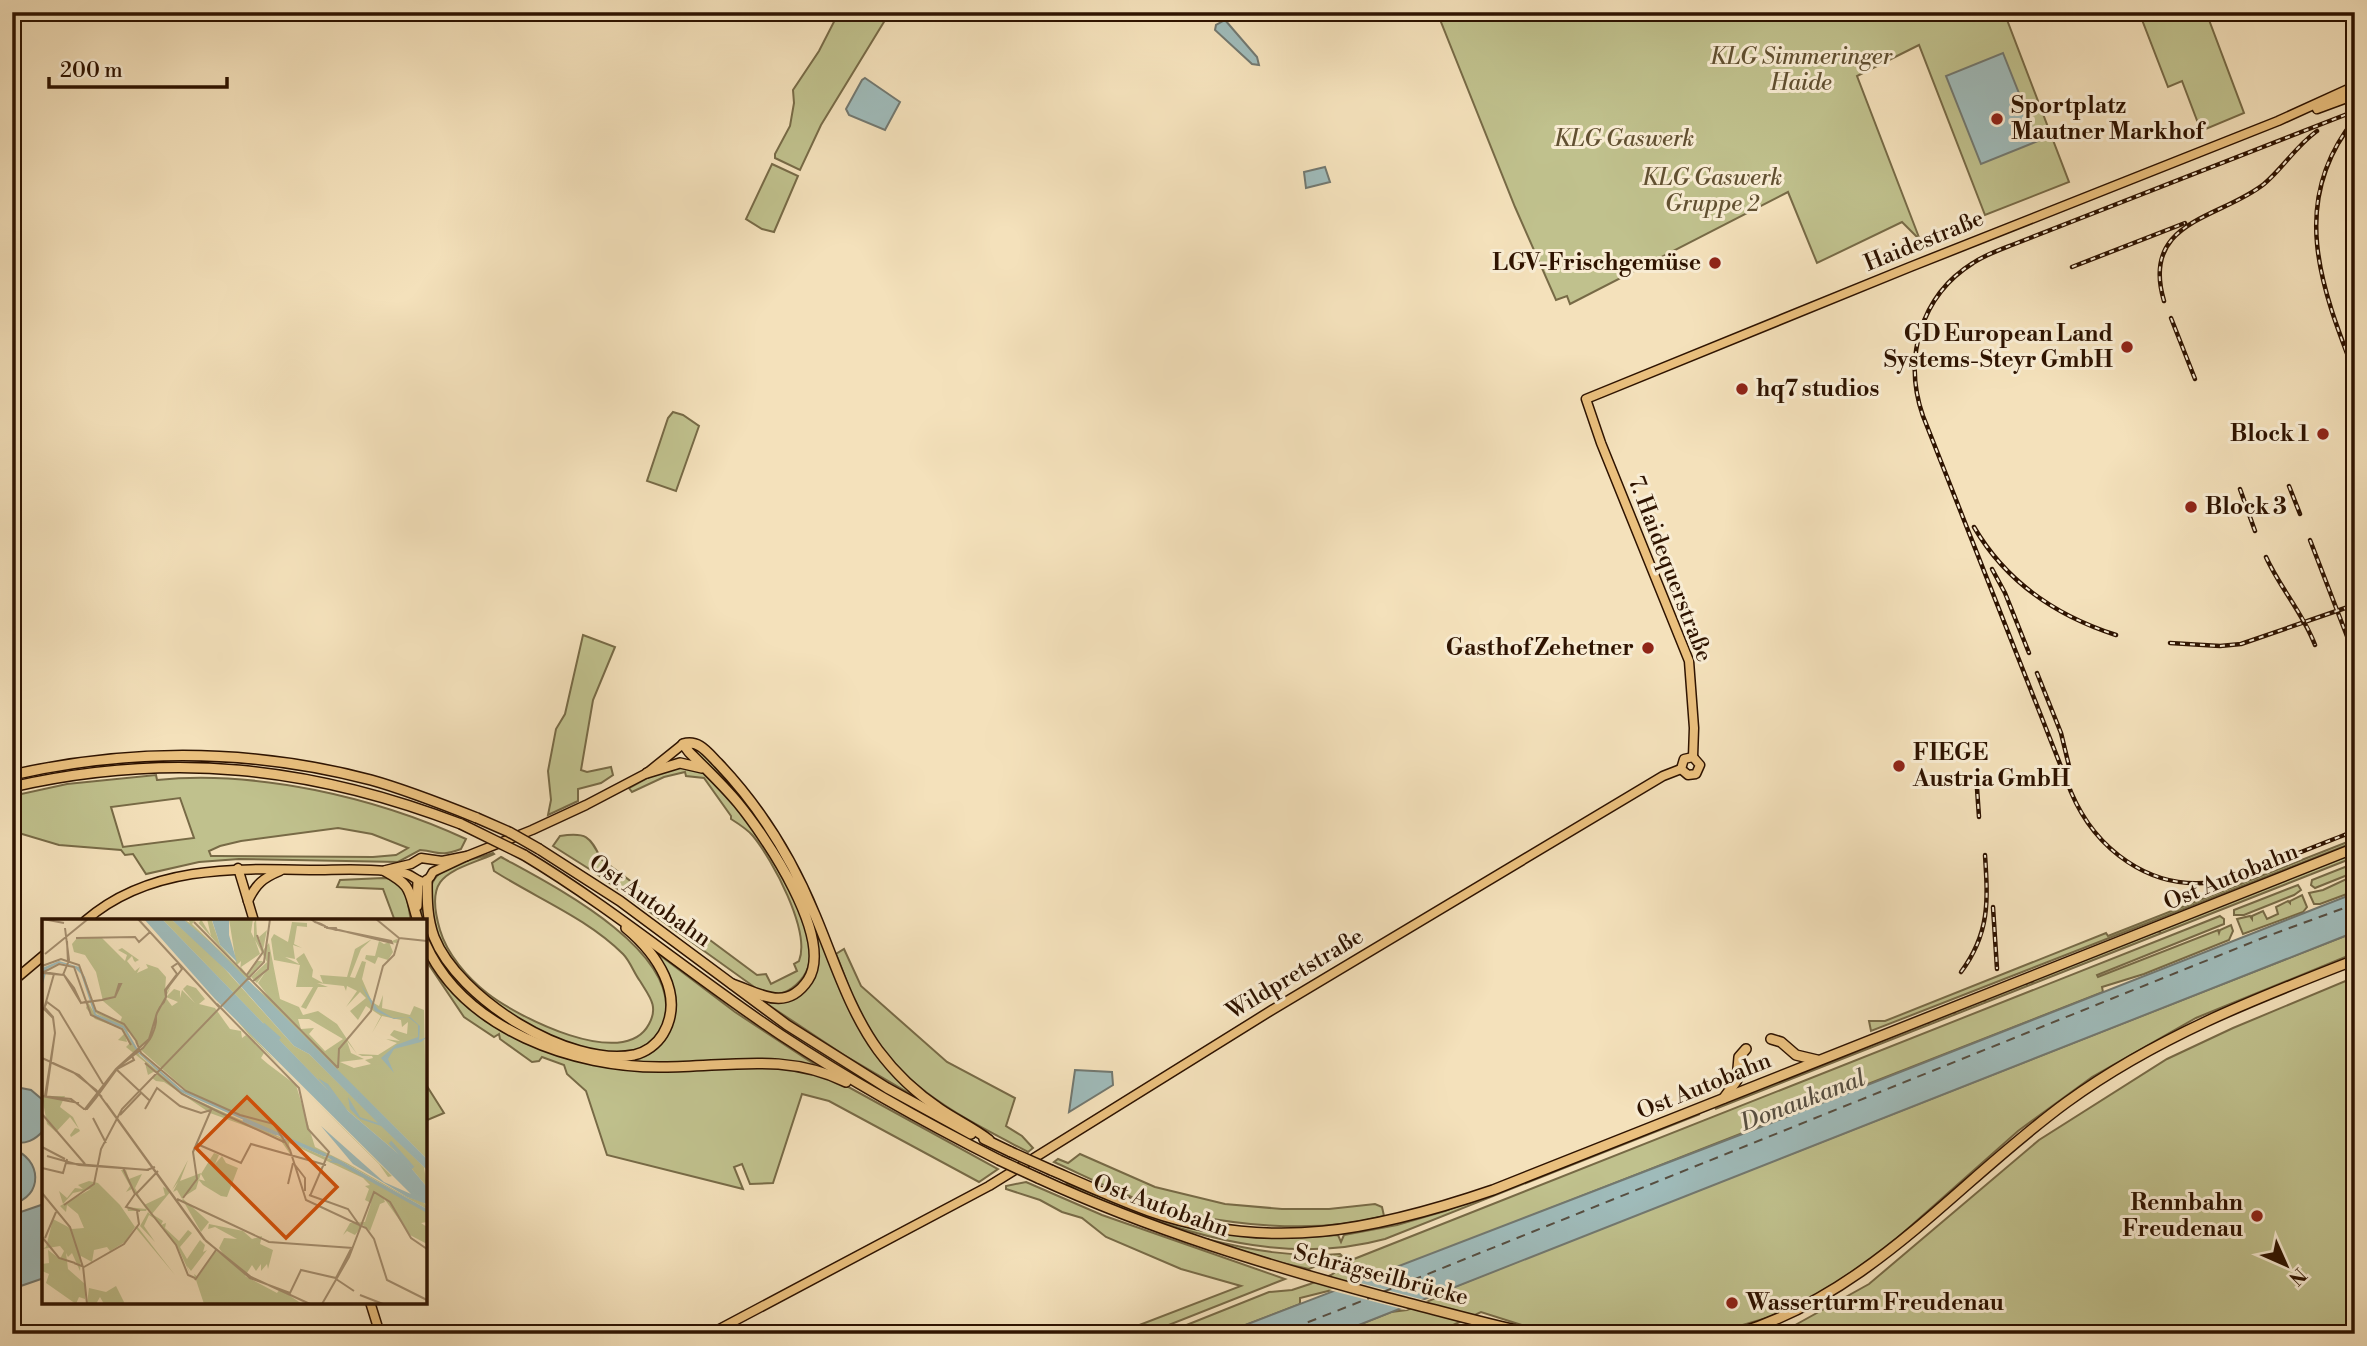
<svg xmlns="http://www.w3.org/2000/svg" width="2367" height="1346" font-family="'Libre Bodoni',serif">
	<rect width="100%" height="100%" fill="#f4e1bb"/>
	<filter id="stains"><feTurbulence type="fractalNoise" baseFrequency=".00286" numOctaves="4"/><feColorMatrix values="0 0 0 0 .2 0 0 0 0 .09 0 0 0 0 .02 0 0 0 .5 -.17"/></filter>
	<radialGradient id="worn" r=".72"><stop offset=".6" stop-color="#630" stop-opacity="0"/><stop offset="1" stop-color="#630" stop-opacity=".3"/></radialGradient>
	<g fill="#c0c18d" stroke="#776a46" stroke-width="2" fill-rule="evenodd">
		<polygon points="839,12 890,12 821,125 800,170 775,158 775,154 790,126 794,103 793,90 819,51"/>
		<polygon points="1437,12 2004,12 2069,182 1985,215 1919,45 1857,76 1920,240 1902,222 1817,263 1788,192 1570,304 1567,296 1556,300 1515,207"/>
		<polygon points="2139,12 2206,12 2244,113 2201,131 2182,81 2168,87"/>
		<polygon points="772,164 798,176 774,232 762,229 746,219"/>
		<polygon points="673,412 683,415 699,426 676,491 647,481 668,418"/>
		<polygon points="583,635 615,647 593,700 581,770 587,772 611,767 613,775 601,783 578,789 578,801 548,815 551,800 548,771 556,729 565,714"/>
		<path d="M692 745H694L734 786 762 822 795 879 853 1014 919 1099 844 1055 767 1004V1002C807 998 803 983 817 951L782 864 691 750Z"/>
		<path d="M673 767C684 767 695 767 705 773 737 792 807 908 810 946 812 963 806 978 792 988 781 996 769 995 757 989L594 872 553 846 560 836C586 832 590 836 601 859L757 975 766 974 771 984 797 971 794 964 799 961C811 931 772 859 753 836 747 829 739 824 731 819V816L704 778 686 776 685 772 664 777 632 792 629 788 660 771Z"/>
		<path d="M156 775 157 780C257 770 375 797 466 839L461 849C439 857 441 852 420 850L398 862 239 859 199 862 146 874 133 854 125 855 121 850 59 845 12 831V796L67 784ZM180 798 194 838 123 847 111 807ZM338 828 372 834 408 848 396 855 373 857 219 856H211L209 851 220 846 241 841Z"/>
		<polygon points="2355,839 2355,842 1871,1031 1869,1021 1885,1021 2106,933 2108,936"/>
		<path d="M493 853 494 854C450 873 423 873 440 930 447 954 467 977 487 993 516 1016 624 1072 649 1024 659 1006 649 996 640 981 634 973 630 961 623 954 587 918 536 898 494 871L492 863 501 857C550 884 680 949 665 1018 662 1031 651 1044 639 1049 593 1069 495 1012 464 978 448 961 427 925 429 903 430 891 430 882 439 874 449 864 479 858 493 853Z"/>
		<polygon points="2355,853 2355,857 1715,1109 1927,1022 1929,1024 1928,1021 1953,1012 1955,1013 1955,1011 1984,1000 1985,1001 1985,999 2025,983 2027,985 2026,983 2033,982 2032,980 2158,931 2160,932 2159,930"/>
		<polygon points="2355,863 2355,872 2315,888 2311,885 2312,880"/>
		<polygon points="2355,875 2355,891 2320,904 2314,904 2309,893 2323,890"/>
		<polygon points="383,878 395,879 406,892 411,921 395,921 383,889 337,887 340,880"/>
		<polygon points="2298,885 2301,890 2294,895 2244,915 2234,915 2234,910"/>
		<polygon points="420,888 425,888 425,917 464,987 495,1012 577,1052 645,1054 674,1011 649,947 735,1012 817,1066 633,1063 560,1048 517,1030 471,999 454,983 430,946 425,935 425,921 422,921"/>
		<polygon points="2302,895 2307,907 2303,912 2243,934 2237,919 2250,916 2252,919 2252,916 2263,911 2267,919 2278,914 2276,907 2288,901 2290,903 2290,901"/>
		<polygon points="2220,916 2224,919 2224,924 2097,975 2098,977 2218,930 2219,933 2220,930 2231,925 2233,931 2229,940 2144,974 2102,987 2103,992 1367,1280 1362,1277 1332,1290 1300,1298 1300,1304 1222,1334 1164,1334 1269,1292 1292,1290 1310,1284 1331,1275 1354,1259"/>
		<polygon points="2355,932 2355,953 2196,1018 2092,1077 2018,1131 1886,1248 1826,1290 1770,1317 1712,1334 1571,1334 1528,1327 1481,1312 1453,1325 1458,1329 1477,1334 1336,1334 1391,1312 1407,1310 1436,1298 1432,1296 1486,1274"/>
		<path d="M844 949 861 986 947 1062 1015 1098 1006 1126 1022 1136 1033 1148 1028 1152C958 1115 899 1088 860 1014 851 995 844 973 836 954Z"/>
		<polygon points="425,955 445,982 480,1014 597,1064 753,1064 804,1069 843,1084 998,1169 979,1182 829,1101 802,1094 773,1183 750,1184 742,1164 734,1167 743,1189 607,1155 586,1091 567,1074 564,1065 542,1057 539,1061 532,1062 500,1039 499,1034 494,1037 464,1017 425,959"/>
		<polygon points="2355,977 2355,1334 1779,1334 1869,1284 2039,1140 2167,1059 2233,1028"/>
		<polygon points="425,1083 444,1113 425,1121"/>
		<path d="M1700 1114 1385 1239C1297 1263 1207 1241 1124 1209 1106 1202 1081 1196 1066 1183 1163 1223 1232 1244 1338 1235L1341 1242 1344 1235 1397 1225 1445 1211Z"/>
		<path d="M1080 1154 1155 1187 1225 1204 1282 1209H1329L1375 1204 1382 1207 1384 1216C1315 1235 1218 1226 1148 1203 1116 1192 1085 1176 1054 1162L1058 1159 1068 1163Z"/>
		<polygon points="1026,1182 1102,1215 1285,1279 1146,1334 1116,1334 1241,1286 1181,1269 1106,1237 1082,1218 1062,1212 1040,1200 1006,1189 1006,1186"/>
		<path d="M1206 1239C1251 1250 1293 1258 1340 1254L1342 1256 1309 1269 1273 1261Z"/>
	</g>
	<g fill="#9fbbba" stroke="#727870" stroke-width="2">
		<polygon points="1225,20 1257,57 1259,65 1252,64 1215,30 1216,25"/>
		<polygon points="2003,53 2038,141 1981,164 1946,76"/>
		<polygon points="865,78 900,102 885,130 849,115 846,109 862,80"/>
		<polygon points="1325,167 1330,182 1306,188 1304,172"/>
		<polygon points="2355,893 2355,932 1336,1334 1222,1334 1771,1123"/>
		<polygon points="1075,1070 1112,1072 1113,1085 1069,1112"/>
		<path d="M21 1088 31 1090 44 1101V1130C35 1140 26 1145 12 1142V1089Z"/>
		<path d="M12 1149C42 1158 44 1197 12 1204Z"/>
		<polygon points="44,1204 44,1278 12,1289 12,1215"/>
	</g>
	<polygon fill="#f4e1bb" points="1353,1281 1428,1301 1406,1310 1329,1290"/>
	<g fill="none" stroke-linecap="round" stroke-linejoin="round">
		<g stroke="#564e41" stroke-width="2" stroke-dasharray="9 7" stroke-linecap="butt">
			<polyline points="1383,1292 2265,937 2355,904"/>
			<polyline points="1278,1334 1372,1297"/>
		</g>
		<g stroke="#2e1300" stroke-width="11">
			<g id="primary">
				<polyline points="2317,109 2355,95"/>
				<polyline points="1693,757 1694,728 1689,661 1601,443 1586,399 1910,267 2278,121 2355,86"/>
				<polyline points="1681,769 1688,775 1696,774 1700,765 1693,757"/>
				<polyline points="1681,769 1684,759 1693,757"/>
				<polyline points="238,868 254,921"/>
				<polyline points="386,870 411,864 421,858 442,861 467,856 532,830 586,805 647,773 683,744"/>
				<path d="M248 901C256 884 263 878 280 871"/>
				<path d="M85 921C148 866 232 868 310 870 335 870 361 868 386 871 392 871 401 872 407 874 418 878 424 890 433 872L467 856"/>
				<polyline points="12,982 44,955"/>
				<polyline points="370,1302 380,1334"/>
				<polyline points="710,1334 989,1186 1272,1010 1663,776 1681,769"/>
			</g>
		</g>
		<g stroke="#2e1300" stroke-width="12">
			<g id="highway">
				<polyline points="647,773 680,763 702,768"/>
				<path d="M12 775C131 748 253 749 371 780 407 790 442 804 477 818"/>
				<path d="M12 787C171 751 310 766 461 824"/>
				<polyline points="539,849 620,901 787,1025 887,1088 971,1134"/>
				<path d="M524 855C614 909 694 977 781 1035 851 1081 924 1122 999 1160"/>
				<path d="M385 871C414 887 408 891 418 921"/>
				<path d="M427 880C427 900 427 918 434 937 458 998 569 1068 634 1055 646 1052 657 1044 663 1034 686 995 656 953 626 928"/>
				<polyline points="417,906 418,881"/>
				<path d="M425 943C464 1030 574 1068 663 1067 728 1067 784 1052 846 1082"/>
				<path d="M732 984C759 993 786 1013 808 980 835 938 765 836 738 803 723 785 706 769 689 752L683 744C699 739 708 753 718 763 760 807 792 859 815 915 834 960 849 1010 878 1050 895 1073 916 1093 940 1109 956 1120 974 1128 989 1140"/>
				<polyline points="1771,1039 1781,1042 1796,1055 1817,1060"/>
				<polyline points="1724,1098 1737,1080 1739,1057 1746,1049"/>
				<polyline points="984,1139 1011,1152"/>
				<path d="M1051 1170C1083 1184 1116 1199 1149 1211 1270 1253 1376 1230 1493 1190L2355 848"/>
				<path d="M1038 1178C1151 1230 1269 1266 1389 1298 1437 1310 1485 1324 1534 1334"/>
				<path d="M1736 1334C1872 1293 1956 1183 2067 1102 2155 1038 2254 999 2355 960"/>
			</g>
		</g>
		<use href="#primary" stroke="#eac07e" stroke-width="8"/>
		<use href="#highway" stroke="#eac07e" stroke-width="9"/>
		<g stroke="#2e1300" stroke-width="4.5">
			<g id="rail">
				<path d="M2355 111 2012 245C1999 250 1985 255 1973 263 1920 296 1903 359 1923 416L2071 792C2095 849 2150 891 2214 882 2235 879 2255 870 2275 862 2302 852 2328 841 2355 831"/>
				<path d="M2355 119C2288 201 2321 287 2355 374"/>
				<polyline points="2072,267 2185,223"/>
				<path d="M2164 301C2140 220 2220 219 2264 184 2283 168 2296 146 2317 131"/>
				<polyline points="2171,318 2195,379"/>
				<polyline points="2289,486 2300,514"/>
				<polyline points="2240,489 2255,531"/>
				<path d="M1974 527C2006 582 2057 616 2116 635"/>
				<polyline points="2310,540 2355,657"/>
				<path d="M2266 557C2280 588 2303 613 2315 645"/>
				<polyline points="1992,569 2005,593 2029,653"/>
				<polyline points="2170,643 2220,646 2241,644 2354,605"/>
				<polyline points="2037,673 2061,733 2069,766"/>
				<polyline points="1976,774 1979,817"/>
				<polyline points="1993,907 1997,969"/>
				<path d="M1961 972C1990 933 1988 901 1985 855"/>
				<polyline points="676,1334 681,1332"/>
			</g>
		</g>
		<use href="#rail" stroke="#f8ecd3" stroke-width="2" stroke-dasharray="5" stroke-linecap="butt"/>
		<g stroke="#2e1300" stroke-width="12" stroke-linecap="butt">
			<g id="highway-bridge">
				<polyline points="477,818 509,832 539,849"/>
				<polyline points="461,824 524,855"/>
				<polyline points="1011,1152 1051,1170"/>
				<polyline points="999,1160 1038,1178"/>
			</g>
		</g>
		<use href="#highway-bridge" stroke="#eac07e" stroke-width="9"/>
	</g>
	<g fill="#8f2418" stroke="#f8ecd3" stroke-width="2.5">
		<circle cx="1997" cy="119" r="7"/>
		<circle cx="1715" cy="263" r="7"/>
		<circle cx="2127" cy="347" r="7"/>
		<circle cx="1742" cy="389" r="7"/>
		<circle cx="2323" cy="434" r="7"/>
		<circle cx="2191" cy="507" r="7"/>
		<circle cx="1648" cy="648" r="7"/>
		<circle cx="1899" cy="766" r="7"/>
		<circle cx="2257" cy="1216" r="7"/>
		<circle cx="1732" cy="1303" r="7"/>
	</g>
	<g text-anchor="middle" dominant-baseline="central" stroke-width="6" stroke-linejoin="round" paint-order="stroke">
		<g font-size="23" font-style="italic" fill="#615031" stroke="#f8ecd3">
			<text x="1801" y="57">KLG Simmeringer<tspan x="1801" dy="26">Haide</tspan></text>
			<text x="1624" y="139">KLG Gaswerk</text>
			<text x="1712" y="178">KLG Gaswerk<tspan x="1712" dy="26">Gruppe 2</tspan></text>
		</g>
		<g font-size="23" font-weight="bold" fill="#2e1300" stroke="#f8ecd3" text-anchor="start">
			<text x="2011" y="106">Sportplatz<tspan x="2011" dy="26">Mautner Markhof</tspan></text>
			<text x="1701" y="263" text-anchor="end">LGV-Frischgemüse</text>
			<text x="2113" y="334" text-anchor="end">GD European Land<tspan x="2113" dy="26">Systems-Steyr GmbH</tspan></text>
			<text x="1756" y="389">hq7 studios</text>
			<text x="2309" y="434" text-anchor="end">Block 1</text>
			<text x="2205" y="507">Block 3</text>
			<text x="1634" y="648" text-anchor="end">Gasthof Zehetner</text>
			<text x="1913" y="753">FIEGE<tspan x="1913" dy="26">Austria GmbH</tspan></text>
			<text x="2243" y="1203" text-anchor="end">Rennbahn<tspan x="2243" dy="26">Freudenau</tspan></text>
			<text x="1746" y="1303">Wasserturm Freudenau</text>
		</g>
		<g font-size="23" fill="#2e1300" stroke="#f8ecd3">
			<text transform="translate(1924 241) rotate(-22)">Haidestraße</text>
			<text transform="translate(1670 569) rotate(69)">7. Haidequerstraße</text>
			<text transform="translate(2231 877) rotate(-22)">Ost Autobahn</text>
			<text transform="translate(650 901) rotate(35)">Ost Autobahn</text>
			<text transform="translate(1295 974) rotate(-31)">Wildpretstraße</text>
			<text transform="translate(1704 1086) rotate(-22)">Ost Autobahn</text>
			<text transform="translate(1161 1206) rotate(20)">Ost Autobahn</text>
			<text transform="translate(1381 1275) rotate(15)">Schrägseilbrücke</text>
		</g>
		<g font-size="24" font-style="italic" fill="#564e41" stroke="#f8ecd3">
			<text transform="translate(1803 1101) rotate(-21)">Donaukanal</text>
		</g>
	</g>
	<g transform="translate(42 919)">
		<rect width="385" height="385" fill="#f4e1bb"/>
		<path d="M120 0H129L173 39 252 127 267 135 382 248 385 268 359 237 306 192ZM141 0 148 4 146 0H154L150 5 198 51 199 42 195 46 189 40 154 1 157 4 159 0 169 17 165 0H175L170 2 178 26 194 44 187 0H211L209 13 212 19V4L214 0 215 17 220 29 217 18 225 11 221 31 227 24 238 80 257 88 261 96 276 92 295 105 315 135 305 122 309 134 322 140 298 143 312 149 329 145 323 141 331 139 330 137H320L316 135 336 136 355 124 344 120 358 122 348 116 352 111 365 115 366 103 360 108 359 101 340 97 330 114 339 97 324 87 316 101 308 92 324 79 318 73 304 88 315 72 305 67 304 72 302 67 275 64 286 68H276L264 90 259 88 271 68H254L258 46 232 41 229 20 232 15 246 23 250 3 265 4V8L255 7 252 25 260 29 251 26 253 40 243 38 257 45 254 40 262 34 271 51 270 58 281 64 278 56 305 58 313 30 330 20 319 30 308 58 313 59 320 42 324 43 320 60 330 83 337 87 341 76 340 89 368 96 372 87 382 91 385 240 205 62 230 82 216 64 226 49 215 64 209 58 225 43 213 21 218 35 199 48 205 56 214 42H221L204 61ZM256 100H267L301 120 283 132 267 115 272 109 259 110ZM35 19H60L83 42 85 36 76 31 80 29 97 41 93 43 99 48 92 42 90 37 85 42 93 52 98 48 95 54 106 49 104 45 116 49 124 58 123 72 128 67 124 75 129 67 118 91 124 79 130 87 136 83 124 78 132 70 138 72V79L140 71 153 84 141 70 145 66 154 69 163 80 157 85 173 89 188 110 199 112 200 119 204 116 222 134 219 139 226 145 254 166 273 228 305 244 365 278 382 283 385 290 299 242 152 178 99 131 107 122 111 114 99 129 88 114 52 93 49 83 54 93 78 103 80 98 61 82 54 53 43 36 32 33 30 25ZM355 20V24L347 23 351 33 346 41 336 38 333 45 323 40 324 36 333 37 337 22 342 25ZM46 83 55 99 81 109 98 137 145 177 299 245 385 293V303L379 304 385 308V325L368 316 341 278 343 283 338 285 328 312 321 306 313 316 305 312 301 316 308 304 323 303 329 284 323 281 327 270 323 267 328 266 321 259 247 224 248 235 237 219 168 194 122 163 114 162 110 159 115 155 122 160 113 152 106 156 103 144 109 148 84 128 88 124 83 116 85 123 76 121 83 114 80 110 53 100 44 89ZM182 86 241 150 350 257 346 258 337 245 208 117ZM0 177H23L18 188 31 198 38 212 29 218 28 216 33 209 37 210 28 198 14 213 5 205ZM172 234 177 236 173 245 180 237 184 244 196 249 185 278 179 277 161 266 156 260 163 262 159 255ZM146 241 138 262 159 254 154 270 140 279 167 303 159 313 135 271 131 273 136 263 130 271ZM79 251H84L87 260 100 255 93 269 102 286 123 276 121 268 129 272 110 295 121 302 119 306 124 304 123 309 137 322 146 311 150 314 138 328 145 340 158 321 163 326 161 333 165 331 149 352 145 347 149 357 136 329 113 300 107 296 102 307 113 323 98 307 106 293 109 296 105 290 104 292H86L85 288 104 290 90 270 84 273 88 267ZM47 262 56 264 78 286 93 308 95 307 133 356 93 308 83 323 68 332 65 328 52 331 50 343 39 337 38 352 30 334 26 338 24 334 26 350 43 365V380L37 378 34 385 4 364 7 355 0 352V345L7 344 6 331 18 340 22 332 18 327 0 330 4 328 11 300 30 310 42 309 36 295 25 286 24 293 18 287 49 270 31 274 21 285 17 272 25 279 33 269 41 270 36 266ZM167 305 201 312 210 320 220 317 218 325 231 331 226 350 225 345 219 352V345L214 352 210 346 203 357 235 374 238 370 260 385H162L152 355 156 358 174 332 183 338 177 329 182 319 195 320 173 308 166 310ZM74 367 83 385H62L58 378 54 385H45L47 369 64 373Z" fill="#c0c18d" fill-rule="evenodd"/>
		<path d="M102 0 121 1 287 172 276 159 286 165 306 192 359 237 385 268V285L365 278 311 245 279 207 342 263 369 275 173 80ZM129 0H141L169 24 385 240V251L339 207 318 200 308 190 306 178 318 198 336 204 267 135 252 127 187 54ZM187 0V16L195 43 178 26 170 1ZM17 42 37 48 43 58 54 95 82 107 98 134 139 170 299 242 385 293 300 245 287 243 291 241 139 173 95 133 81 109 53 98 39 55 31 47 17 44 5 50 0 69V49ZM319 66 336 90 351 99 368 98 378 107 377 121 385 118 379 123 352 130 346 140 352 154 339 139 354 126 376 118V106L366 98 352 100 333 92Z" fill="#9fbbba"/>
		<path fill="none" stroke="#9fbbba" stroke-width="3.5" d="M221 105 238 120M201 201 235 215M243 219 283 236M348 223 371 249M288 238 385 292"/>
		<path fill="none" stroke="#a58f70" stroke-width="2" d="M1 0 22 4M96 0 177 88M269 0 273 3 280 6 283 7 285 9H286L291 10 294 11H296L349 22 350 24 297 11H295L294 9H286L285 8H283V7L279 5 273 3 269 0M334 0 357 19M152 3 227 79M34 19 93 18 97 23 108 13M357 19 385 22M25 22 26 43M3 35 46 0M136 44 140 50 124 71V78L122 83 118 88 115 94 114 97V103L113 108 112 111 110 116 108 120 105 124 101 129 90 137 92 141 75 150 54 179 45 190H43L74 150 107 120 115 94 124 78 123 71 135 55 130 48ZM0 47 19 40 37 46 54 92 82 105 95 123M0 54 17 45 32 48 49 96 80 110 89 126M0 54H8L21 56H22L32 69 39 84 43 83 60 81 63 80 73 78 77 65H79L73 78 60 81 39 84 22 56ZM21 56 27 41 23 9M204 57 221 33 215 16M210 63 226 50 227 33M227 79 296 149M175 85 257 169 266 210 287 233 268 277M3 89 11 98 13 114 4 177M1 91 5 83 17 92 61 165M94 122 99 134 144 172 198 196 232 205 248 231 264 281 324 309 332 320 345 361 385 381M0 139 31 153 54 171 162 320 208 359 248 374 259 351 294 359 309 330M8 143 37 156 60 178M103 144 140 175 177 193M296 149 297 130 329 92 341 47 352 36 357 19M74 150 107 181M0 177 37 184M0 177 29 180 42 190M3 177 13 114 11 99 2 90 12 55M64 184 164 322 209 358 268 385M103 190 115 169 138 187 159 194 169 191 151 233 155 260 141 279M43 191 74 150 97 132M177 193 242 223M0 195 43 245M78 196 99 174M51 199 64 224M155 225 199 244 209 225 284 246M0 228 23 240M5 237 37 246 107 251M23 244 105 251 113 248M253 246 263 259V272M0 249 21 254 25 240M81 249 93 275 84 288 98 292M246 265 251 244M0 274 28 308 41 348M94 275 134 326 146 356 153 359M94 275 116 252M267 276 306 290 318 307M135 280 227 323 311 329M22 286 52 265 59 230 80 190 222 43 228 0M0 318 17 339 33 344M3 319 14 293M32 344 42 348 82 325 97 305 95 292M41 347 45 385M294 360 312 372M153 361 174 331M318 376 341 385M280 385 307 338 332 273 348 283 369 319 385 330"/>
		<path fill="#d5520b" fill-opacity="0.15" stroke="#d5520b" stroke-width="3.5" d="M205 178 295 268 244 319 154 229Z"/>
		<rect width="385" height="385" fill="none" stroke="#2e1300" stroke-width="3.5"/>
	</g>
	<rect width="2367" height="1346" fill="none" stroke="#f4e1bb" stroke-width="42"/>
	<rect x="14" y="14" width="2339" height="1318" fill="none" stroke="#2e1300" stroke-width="3.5"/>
	<rect x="21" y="21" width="2325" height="1304" fill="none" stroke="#2e1300" stroke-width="2"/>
	<g transform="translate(2286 1265) rotate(135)" stroke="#f8ecd3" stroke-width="5" paint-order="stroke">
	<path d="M0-5L12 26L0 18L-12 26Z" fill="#2e1300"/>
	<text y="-10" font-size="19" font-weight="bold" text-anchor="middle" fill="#2e1300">N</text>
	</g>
	<path d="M49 77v10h178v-10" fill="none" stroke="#2e1300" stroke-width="3.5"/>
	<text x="60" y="77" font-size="21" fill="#2e1300" stroke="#f8ecd3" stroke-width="5" paint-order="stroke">200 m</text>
	<rect width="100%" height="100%" filter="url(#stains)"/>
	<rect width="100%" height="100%" fill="url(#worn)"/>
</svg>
